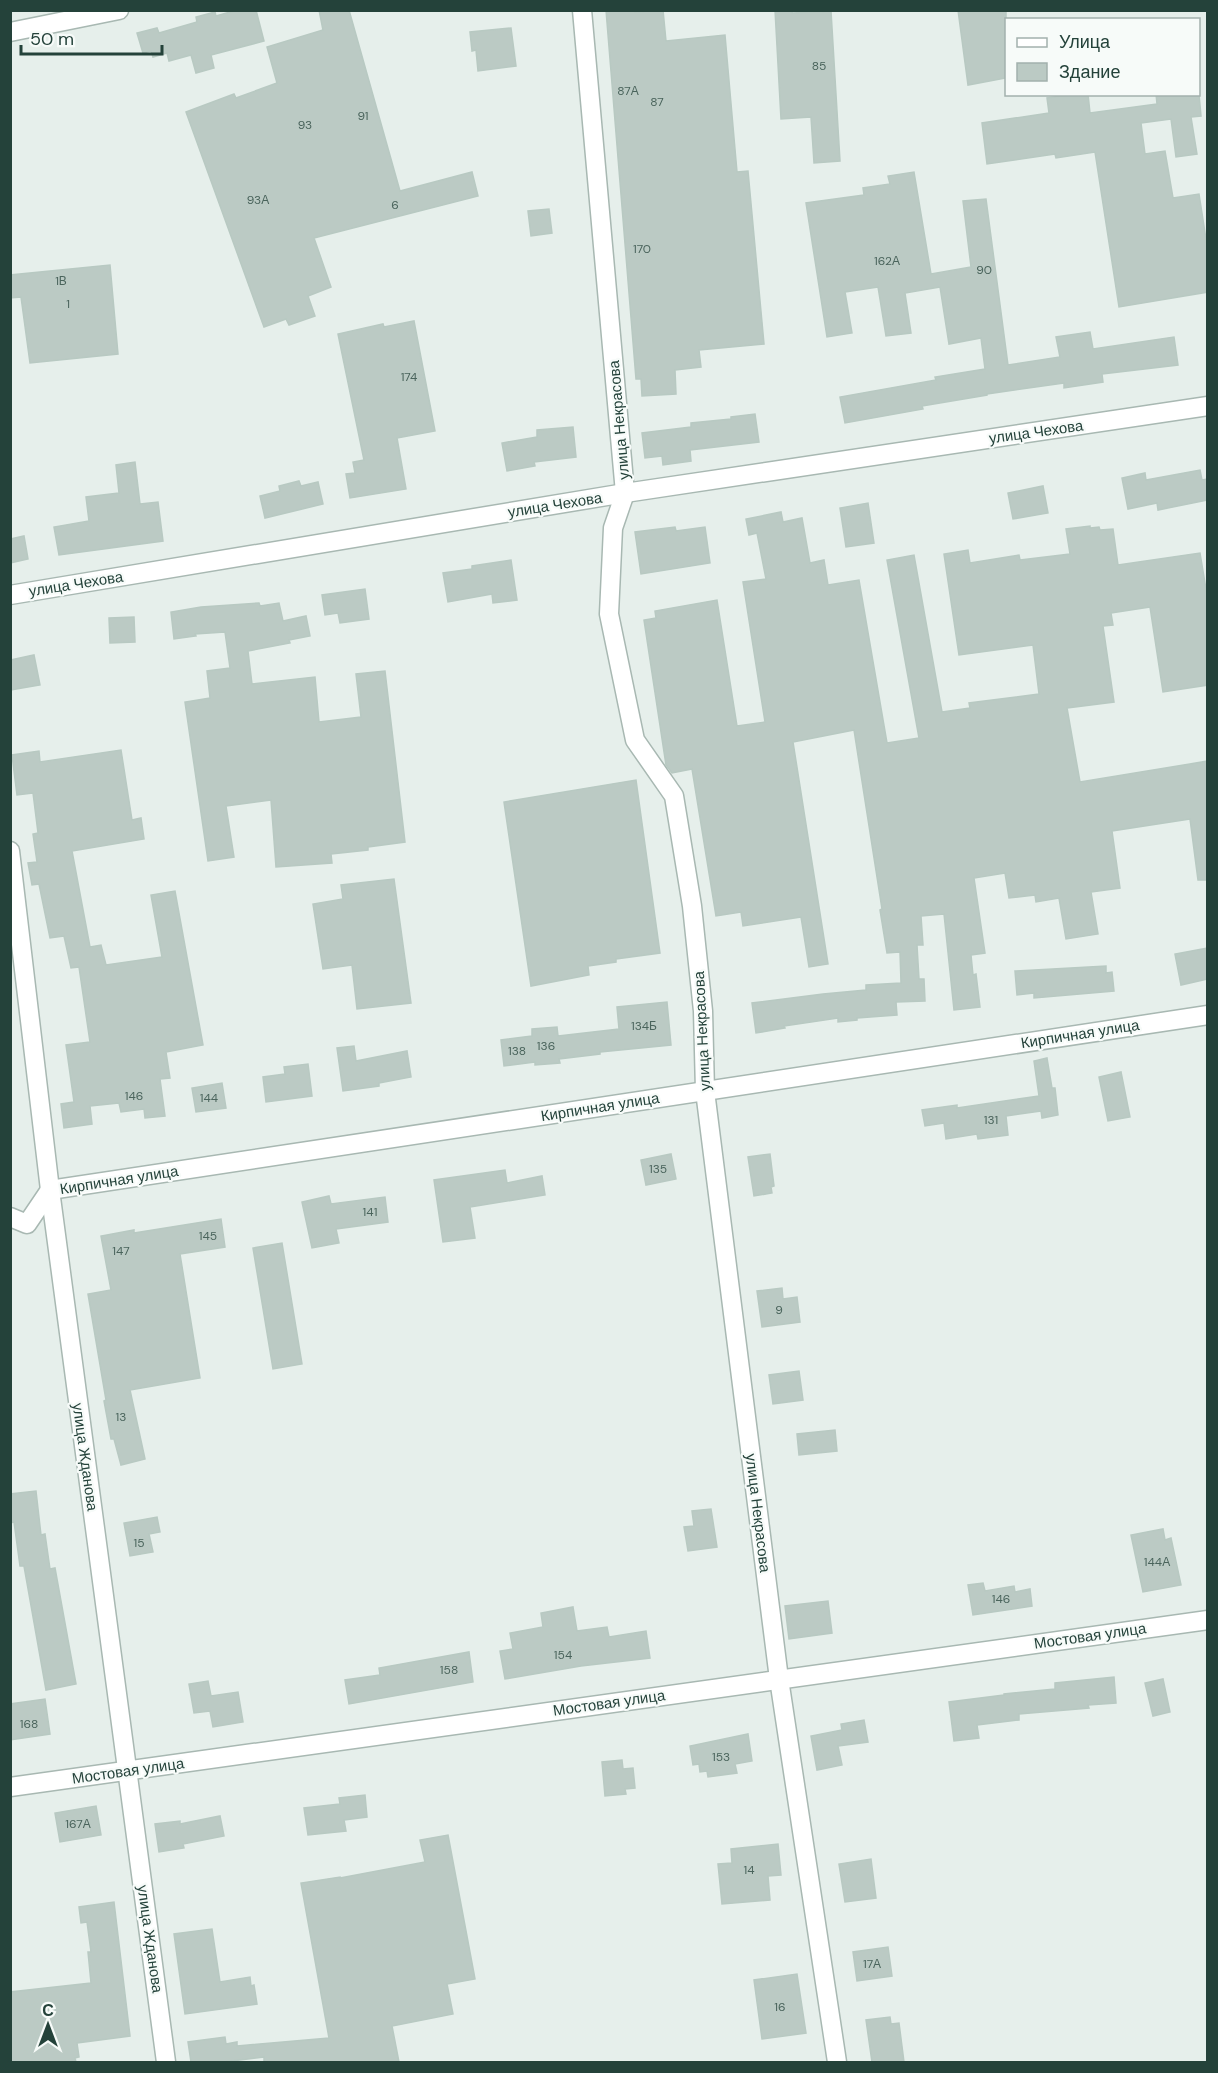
<svg xmlns="http://www.w3.org/2000/svg" width="1218" height="2073" font-family="'DM Sans',sans-serif">
	<rect width="100%" height="100%" fill="#e6efeb"/>
	<g fill="#bbcac4" stroke="#b8c9c2" stroke-width="1.5">
		<polygon points="237,10 256,10 264,41 211,55 214,68 196,73 191,55 169,61 167,53 153,57 151,51 143,53 137,33 157,28 159,33 197,22 196,17 215,12 216,16"/>
		<polygon points="319,10 349,10 400,191 472,172 478,196 314,238 331,287 308,296 315,316 289,325 286,319 264,327 186,112 234,94 236,98 277,83 267,47 323,30"/>
		<polygon points="606,10 635,10 635,12 663,10 666,41 725,35 737,172 748,171 764,344 699,350 701,367 675,370 676,394 642,396 641,379 636,379"/>
		<polygon points="775,10 792,10 792,13 831,11 840,161 814,163 811,117 781,119"/>
		<polygon points="958,10 1006,10 1006,78 968,85"/>
		<polygon points="511,28 516,66 478,71 476,50 472,51 470,32"/>
		<polygon points="1075,94 1088,94 1090,113 1157,104 1156,94 1199,94 1201,116 1191,117 1197,154 1176,157 1171,119 1141,123 1145,154 1165,151 1173,198 1199,194 1208,252 1208,292 1119,307 1095,152 1056,158 1055,154 987,164 982,123 1049,113 1047,98"/>
		<polygon points="914,172 931,274 971,267 963,201 986,199 1008,365 1060,357 1056,337 1090,332 1093,349 1174,337 1178,365 1102,374 1103,382 1064,388 1064,383 987,394 987,395 922,406 923,409 845,423 840,397 936,380 935,377 985,369 981,338 949,344 940,287 905,293 911,333 886,336 878,287 845,292 852,333 827,337 806,203 864,195 863,188 890,184 888,176"/>
		<polygon points="549,209 552,233 531,236 528,211"/>
		<polygon points="110,265 118,354 30,363 21,297 10,298 10,275"/>
		<polygon points="414,321 435,431 397,438 406,489 350,498 346,474 355,473 353,462 364,460 338,334 383,324 384,327"/>
		<polygon points="755,414 759,442 690,450 691,461 663,465 662,456 645,458 642,433 691,427 691,423 731,419 731,417"/>
		<polygon points="573,427 576,457 534,462 535,466 507,471 502,443 537,437 537,430"/>
		<polygon points="135,462 140,504 158,502 163,541 59,555 54,527 89,521 86,497 119,493 116,465"/>
		<polygon points="1200,470 1202,480 1208,479 1208,500 1158,510 1157,503 1128,509 1122,478 1145,473 1146,480"/>
		<polygon points="299,481 301,486 318,482 323,504 265,518 260,496 280,491 279,486"/>
		<polygon points="1043,486 1048,513 1013,519 1008,493"/>
		<polygon points="868,503 874,543 846,547 840,508"/>
		<polygon points="781,512 783,522 802,518 810,563 824,560 828,585 859,580 887,743 919,738 887,560 914,555 942,712 970,708 969,703 1039,694 1033,645 959,655 944,554 968,550 970,563 1019,555 1020,560 1070,554 1066,529 1090,526 1090,528 1099,527 1100,530 1113,529 1118,565 1200,553 1208,601 1208,685 1163,692 1150,607 1111,613 1113,625 1103,626 1114,702 1067,708 1080,782 1208,761 1208,880 1198,880 1190,819 1112,831 1120,888 1091,892 1098,934 1066,939 1059,898 1036,902 1035,895 1009,898 1005,873 974,878 985,953 971,955 973,975 976,974 980,1007 954,1010 944,914 921,916 923,945 917,945 919,979 924,979 925,1001 896,1002 897,1015 857,1018 857,1020 838,1022 838,1018 784,1026 785,1028 756,1033 752,1003 823,994 866,990 866,985 901,983 900,952 887,953 880,910 882,909 854,730 793,742 828,964 809,967 801,917 743,926 741,912 716,916 692,769 672,773 666,765 644,620 656,618 655,611 717,600 737,726 765,722 743,582 766,579 757,533 749,535 746,519"/>
		<polygon points="675,527 676,531 705,527 710,563 641,574 635,532"/>
		<polygon points="24,536 28,559 10,563 10,539"/>
		<polygon points="511,560 517,600 493,603 492,594 448,602 443,573 472,569 472,566"/>
		<polygon points="365,589 369,619 340,623 338,613 325,615 322,595"/>
		<polygon points="259,603 260,606 279,603 283,621 306,616 310,636 289,640 290,643 248,651 252,684 315,677 319,722 361,717 356,674 385,671 405,842 368,847 368,850 331,854 332,863 276,867 271,800 226,806 234,857 208,861 185,702 210,698 207,671 230,668 225,632 195,634 196,636 174,639 171,612 201,607"/>
		<polygon points="134,617 135,642 110,643 109,618"/>
		<polygon points="34,655 40,685 10,690 10,660"/>
		<polygon points="121,750 132,820 141,818 144,839 72,851 90,947 101,945 106,965 162,957 151,895 175,891 203,1045 166,1052 170,1078 160,1079 165,1116 145,1118 144,1109 121,1112 119,1103 90,1106 92,1124 64,1128 61,1104 74,1102 66,1045 90,1042 79,967 71,968 64,936 50,938 39,884 32,885 28,863 37,862 33,834 38,833 33,793 17,795 12,755 39,751 40,762"/>
		<polygon points="636,780 660,953 616,959 616,962 588,966 589,975 531,986 504,802"/>
		<polygon points="394,879 411,1003 357,1009 352,965 323,969 313,904 343,899 341,885"/>
		<polygon points="1208,948 1208,979 1181,985 1175,954"/>
		<polygon points="1106,966 1106,973 1112,972 1114,991 1034,998 1034,993 1017,995 1015,971"/>
		<polygon points="667,1002 671,1045 600,1052 600,1054 559,1059 560,1063 535,1065 535,1062 504,1066 501,1040 532,1036 532,1029 557,1027 558,1036 619,1029 617,1007"/>
		<polygon points="354,1046 356,1061 407,1051 411,1077 379,1083 379,1086 343,1091 337,1048"/>
		<polygon points="1047,1058 1052,1088 1055,1088 1058,1115 1042,1118 1041,1111 1006,1116 1008,1135 978,1139 977,1134 946,1139 944,1123 925,1126 922,1110 957,1105 957,1108 1039,1096 1034,1061"/>
		<polygon points="308,1064 312,1096 266,1102 263,1077 285,1074 284,1067"/>
		<polygon points="1121,1072 1130,1117 1108,1121 1099,1077"/>
		<polygon points="222,1083 226,1108 196,1112 192,1088"/>
		<polygon points="671,1154 676,1179 646,1185 641,1160"/>
		<polygon points="770,1154 774,1186 771,1187 772,1193 754,1196 748,1157"/>
		<polygon points="505,1170 507,1183 542,1176 545,1195 470,1207 475,1238 443,1242 434,1180"/>
		<polygon points="329,1196 331,1204 385,1197 388,1222 336,1229 339,1243 312,1248 302,1202"/>
		<polygon points="221,1219 225,1247 180,1254 200,1378 130,1390 145,1459 121,1465 114,1439 111,1439 104,1401 106,1400 88,1294 111,1290 101,1236 134,1230 134,1233"/>
		<polygon points="282,1243 302,1364 273,1369 253,1248"/>
		<polygon points="782,1288 783,1299 797,1297 800,1322 762,1327 757,1291"/>
		<polygon points="799,1371 803,1400 773,1404 769,1375"/>
		<polygon points="835,1430 837,1451 799,1455 797,1434"/>
		<polygon points="36,1491 41,1535 45,1534 50,1569 55,1568 76,1684 46,1690 24,1566 20,1566 14,1522 10,1523 10,1494"/>
		<polygon points="711,1509 717,1547 688,1551 684,1527 694,1526 692,1511"/>
		<polygon points="157,1517 160,1532 149,1534 153,1552 130,1556 124,1523"/>
		<polygon points="1163,1529 1165,1540 1171,1538 1181,1585 1143,1592 1131,1535"/>
		<polygon points="983,1583 985,1591 1014,1586 1015,1592 1030,1589 1032,1606 973,1615 968,1585"/>
		<polygon points="828,1601 832,1633 789,1639 785,1606"/>
		<polygon points="573,1607 577,1631 607,1627 609,1637 646,1631 650,1658 581,1666 505,1679 500,1651 513,1649 510,1633 543,1627 541,1613"/>
		<polygon points="469,1652 473,1682 349,1704 345,1680 380,1675 379,1668"/>
		<polygon points="1114,1677 1116,1703 1088,1705 1089,1708 1019,1714 1019,1720 977,1725 979,1738 954,1741 949,1702 1004,1695 1004,1694 1055,1689 1055,1683"/>
		<polygon points="1163,1679 1170,1712 1153,1716 1145,1683"/>
		<polygon points="208,1681 211,1696 238,1692 243,1722 213,1727 210,1711 194,1713 189,1684"/>
		<polygon points="45,1699 50,1734 10,1740 10,1704"/>
		<polygon points="864,1720 868,1742 838,1746 842,1765 817,1770 811,1736 842,1730 841,1724"/>
		<polygon points="748,1734 752,1761 735,1764 737,1773 708,1777 707,1771 700,1772 699,1764 693,1765 690,1746"/>
		<polygon points="622,1760 623,1769 633,1768 635,1788 625,1789 626,1794 605,1796 602,1762"/>
		<polygon points="365,1795 367,1817 344,1820 346,1831 308,1835 304,1808 340,1804 339,1798"/>
		<polygon points="96,1806 101,1835 60,1842 55,1813"/>
		<polygon points="220,1816 224,1836 183,1844 184,1848 159,1852 155,1824 180,1821 180,1824"/>
		<polygon points="448,1835 475,1979 447,1984 453,2014 392,2026 399,2062 264,2062 264,2057 224,2062 191,2062 188,2042 225,2037 226,2044 237,2042 237,2046 329,2038 301,1883 340,1877 340,1878 425,1862 420,1840"/>
		<polygon points="778,1844 781,1875 768,1876 770,1900 722,1904 718,1864 732,1863 731,1849"/>
		<polygon points="871,1859 876,1898 845,1902 839,1864"/>
		<polygon points="114,1902 130,2036 77,2043 79,2057 75,2058 76,2062 10,2062 10,1992 91,1983 88,1952 91,1952 87,1922 81,1923 79,1907"/>
		<polygon points="212,1929 220,1982 250,1977 251,1986 254,1985 257,2004 185,2014 174,1934"/>
		<polygon points="888,1947 892,1976 857,1981 853,1952"/>
		<polygon points="797,1974 806,2033 762,2039 754,1980"/>
		<polygon points="890,2017 891,2024 899,2023 904,2062 872,2062 866,2020"/>
	</g>
	<g fill="none" stroke-linecap="round" stroke-linejoin="round">
		<g stroke="#a8b8b2" stroke-width="21">
			<g id="minor">
				<polyline points="582,10 625,493 613,528 609,614 635,740 674,796 692,906 703,1011 705,1091 779,1679 837,2062"/>
				<polyline points="10,32 119,10"/>
				<polyline points="10,595 625,493 1208,406"/>
				<polyline points="10,851 50,1190 166,2062"/>
				<polyline points="10,1217 27,1224 50,1190 1208,1015"/>
				<polyline points="10,1787 1208,1620"/>
			</g>
		</g>
		<use href="#minor" stroke="#fff" stroke-width="18"/>
	</g>
	<g text-anchor="middle" dominant-baseline="central" stroke-width="4.5" stroke-linejoin="round" paint-order="stroke">
		<g font-size="12" fill="#4a645c">
			<text x="819" y="66">85</text>
			<text x="628" y="91">87А</text>
			<text x="657" y="102">87</text>
			<text x="363" y="116">91</text>
			<text x="305" y="125">93</text>
			<text x="258" y="200">93А</text>
			<text x="395" y="205">6</text>
			<text x="642" y="249">170</text>
			<text x="887" y="261">162А</text>
			<text x="984" y="270">90</text>
			<text x="61" y="281">1В</text>
			<text x="68" y="304">1</text>
			<text x="409" y="377">174</text>
			<text x="644" y="1026">134Б</text>
			<text x="546" y="1046">136</text>
			<text x="517" y="1051">138</text>
			<text x="134" y="1096">146</text>
			<text x="209" y="1098">144</text>
			<text x="991" y="1120">131</text>
			<text x="658" y="1169">135</text>
			<text x="370" y="1212">141</text>
			<text x="208" y="1236">145</text>
			<text x="121" y="1251">147</text>
			<text x="779" y="1310">9</text>
			<text x="121" y="1417">13</text>
			<text x="139" y="1543">15</text>
			<text x="1157" y="1562">144А</text>
			<text x="1001" y="1599">146</text>
			<text x="563" y="1655">154</text>
			<text x="449" y="1670">158</text>
			<text x="29" y="1724">168</text>
			<text x="721" y="1757">153</text>
			<text x="78" y="1824">167А</text>
			<text x="749" y="1870">14</text>
			<text x="872" y="1964">17А</text>
			<text x="780" y="2007">16</text>
		</g>
		<g font-size="15" fill="#24423a" stroke="#f7fbf9">
			<text transform="translate(619 420) rotate(-95)">улица Некрасова</text>
			<text transform="translate(1036 432) rotate(-8)">улица Чехова</text>
			<text transform="translate(555 505) rotate(-9)">улица Чехова</text>
			<text transform="translate(76 584) rotate(-9)">улица Чехова</text>
			<text transform="translate(702 1031) rotate(-93)">улица Некрасова</text>
			<text transform="translate(1080 1034) rotate(-9)">Кирпичная улица</text>
			<text transform="translate(600 1107) rotate(-9)">Кирпичная улица</text>
			<text transform="translate(119 1180) rotate(-9)">Кирпичная улица</text>
			<text transform="translate(85 1457) rotate(82)">улица Жданова</text>
			<text transform="translate(758 1513) rotate(83)">улица Некрасова</text>
			<text transform="translate(1090 1636) rotate(-8)">Мостовая улица</text>
			<text transform="translate(609 1703) rotate(-8)">Мостовая улица</text>
			<text transform="translate(128 1771) rotate(-8)">Мостовая улица</text>
			<text transform="translate(150 1939) rotate(82)">улица Жданова</text>
		</g>
	</g>
	<rect width="1218" height="2073" fill="none" stroke="#24423a" stroke-width="24"/>
	<rect x="1005" y="18" width="195" height="78" fill="#f7fbf9" stroke="#a3b1ad" stroke-width="1.5"/>
	<rect x="1017" y="38" width="30" height="9" fill="#ffffff" stroke="#a3b1ad" stroke-width="1.5"/>
	<text x="1059" y="48" font-size="18" fill="#24423a">Улица</text>
	<rect x="1017" y="63" width="30" height="18" fill="#bbcac4" stroke="#a3b1ad" stroke-width="1.5"/>
	<text x="1059" y="78" font-size="18" fill="#24423a">Здание</text>
	<g transform="translate(48 2025)" stroke="#f7fbf9" stroke-width="4.5" paint-order="stroke">
	<path d="M0-4.5L10 22L0 15L-10 22Z" fill="#24423a"/>
	<text y="-9" font-size="16" font-weight="bold" text-anchor="middle" fill="#24423a">С</text>
	</g>
	<path d="M21 45v9h141v-9" fill="none" stroke="#24423a" stroke-width="3"/>
	<text x="30" y="45" font-size="18" fill="#24423a" stroke="#f7fbf9" stroke-width="4.5" paint-order="stroke">50 m</text>
</svg>
